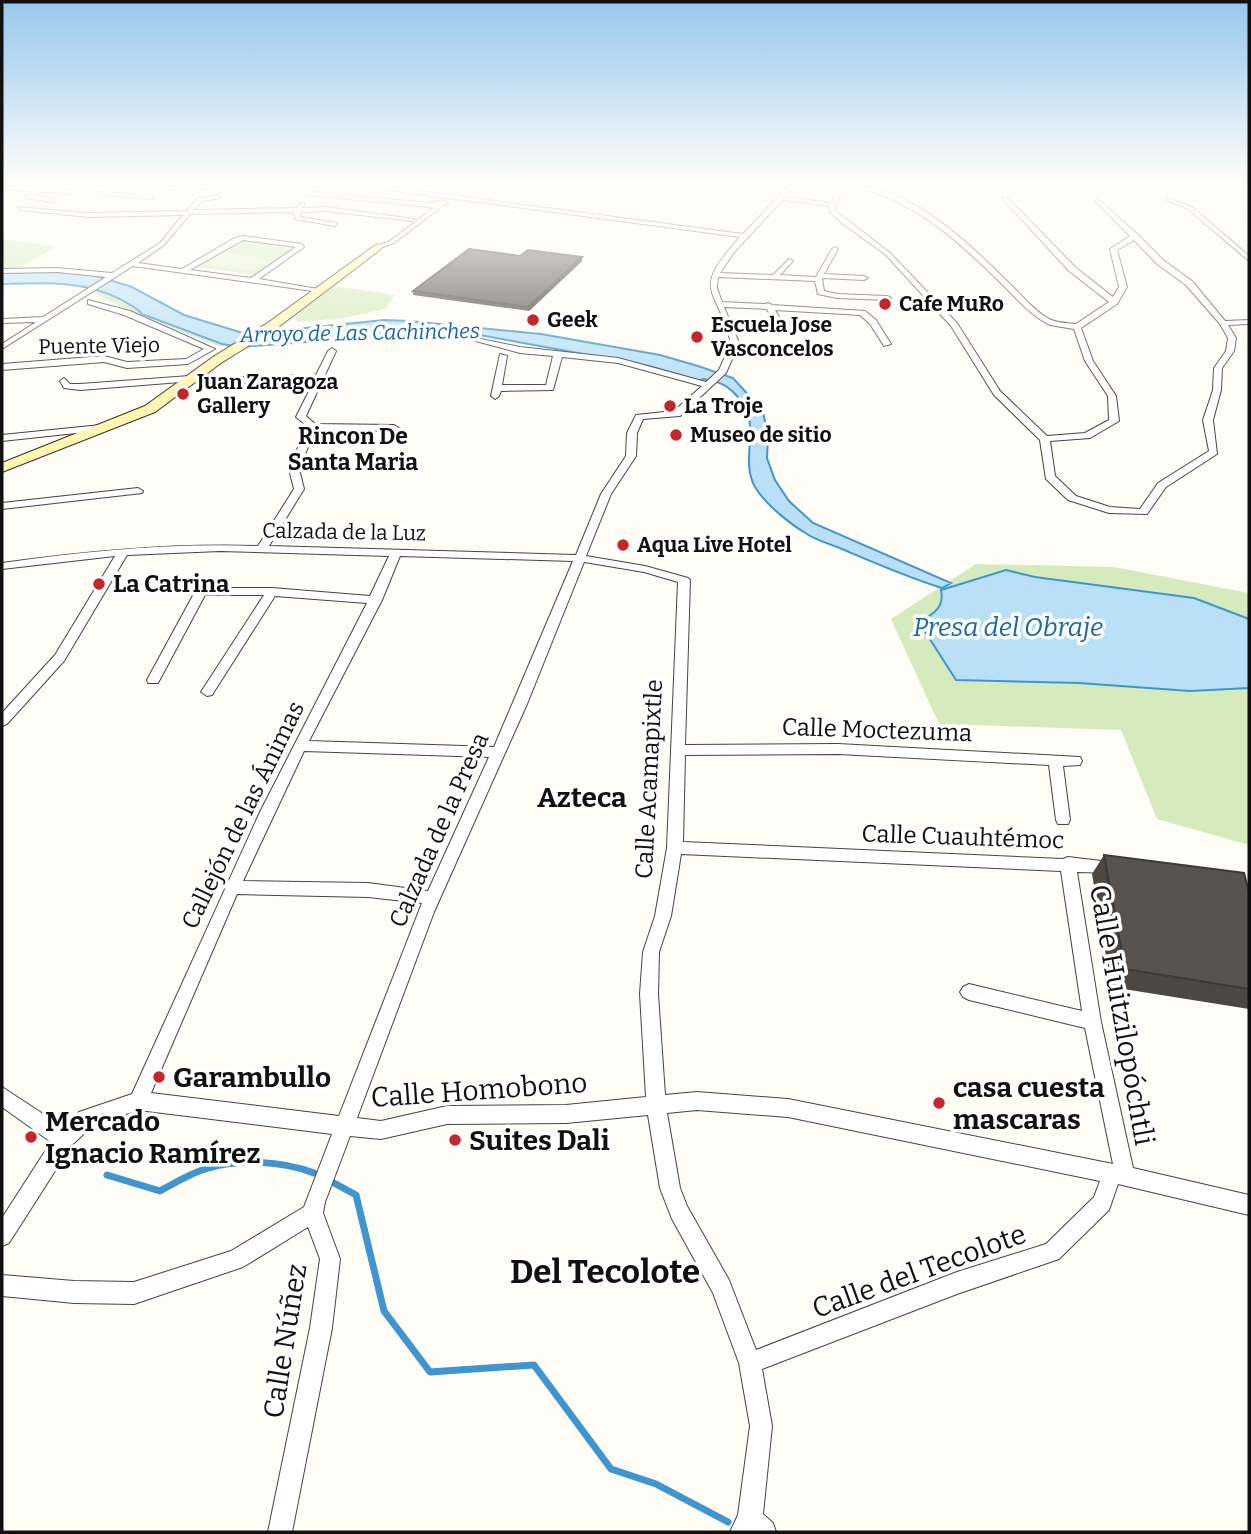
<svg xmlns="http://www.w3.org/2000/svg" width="1251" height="1534" font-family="Bitter,serif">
	<rect width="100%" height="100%" fill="#fffdf5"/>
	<g fill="#d5ebbd">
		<polygon points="2,239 57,246 21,267 2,268"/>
		<polygon points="245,239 295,249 254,275 193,266 238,241"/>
		<polygon points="334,286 395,295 385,309 344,318 298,322 295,316"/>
		<polygon points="94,289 228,344 221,347 143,318 90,291"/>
		<polygon points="976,564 1114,567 1249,593 1249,845 1157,819 1121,730 939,724 891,619"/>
	</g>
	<polygon fill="#e6f2cf" points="223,252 271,259 251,271 202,264"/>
	<g fill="#b9e0f7" stroke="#3f96cf" stroke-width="2">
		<path d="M53 271 87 273 132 287 184 315 246 334 384 320 409 321 541 334 660 355 698 366 733 378 763 411 768 439 767 458 775 480 789 501 813 523 951 583 942 588C907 577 875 563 842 549 831 544 817 541 807 534 790 524 765 504 755 487 738 456 765 424 736 395 726 384 717 381 703 379L700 381 649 366 474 334 437 332 240 347 222 344 142 314C137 307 128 304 120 299 82 280 43 283 2 284V273Z"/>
		<path d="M1006 570 1035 577 1194 598 1249 619V688L1190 691 1079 683 956 680 919 622C932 615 945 608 941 590Z"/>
	</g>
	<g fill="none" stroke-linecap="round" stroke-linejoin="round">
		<g stroke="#3f96cf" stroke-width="7">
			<path d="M107 1175 160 1191C175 1183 189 1174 205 1169 236 1158 283 1161 314 1173"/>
			<polyline points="334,1183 356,1195 384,1311 430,1372 534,1365 611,1469 656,1484 728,1522"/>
		</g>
		<g stroke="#444" stroke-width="2">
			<g id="street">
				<path d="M77 183 171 186 360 183 743 234 791 183H797L786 197 830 203 840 187C904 178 966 241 1009 283 1022 295 1033 310 1049 319 1057 323 1067 323 1076 324L1109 302 1069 271 1002 198 1007 197 1075 267 1113 297 1119 287 1110 249 1130 236 1095 201 1097 198 1138 235 1163 260 1192 281 1225 321 1249 320V324L1228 325 1236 338 1234 351 1222 368 1221 390 1213 420 1217 454 1166 487 1147 514 1109 513 1068 500 1046 479 1040 440 994 395 951 326 886 255 842 223 831 213 829 206 783 200 735 251 720 273 773 275 789 259 793 261 780 275 816 277 832 249 835 247 838 249 824 274 864 276 868 278 864 280 822 278 824 291 837 294 887 296 891 298 887 300 837 298 818 294 815 281 718 277 717 288 722 302 765 304 768 303 772 305 865 311 876 320 891 344 884 346 870 324 860 315 775 310 783 324 828 327 832 329 828 331 780 328H777L767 309 724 307 739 343 726 373 680 416 643 419 637 433 636 456 611 494 586 556 645 566 688 578 690 580 685 745 838 744 1080 757 1082 761 1080 765 1063 766 1070 820 1068 824H1058L1056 820 1049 765 838 754 685 755 683 842 1063 859 1068 857 1119 863 1122 867 1119 871 1114 873 1077 872 1101 1022 1133 1168 1249 1195V1215L1118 1184 1109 1210 1059 1259 957 1294 762 1369 772 1426 763 1514 773 1523 776 1532H730L738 1515 750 1426 739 1363 713 1293 672 1219 660 1188 648 1115 566 1123 447 1124 381 1139 350 1136 325 1202 323 1213 340 1259 332 1328 292 1532H268L310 1328 320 1259 308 1227 243 1267 134 1304 74 1303 2 1296V1275L74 1281 134 1282 231 1251 304 1207 332 1134 138 1110 92 1126 71 1146 9 1243 2 1246V1218L51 1142 2 1107V1087L63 1127 79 1112 132 1094 260 812 367 603 275 596 212 695 207 696 201 692 264 595H205L158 683H148L147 680 197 588H272L370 596 389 556 220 551 127 555 64 661 7 724 2 726V713L55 655 115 556 2 569V563C87 551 172 543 258 546L294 489 289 469 307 426 296 417 314 381 242 383 238 380 242 377 316 375 328 351 332 348 336 351 306 416 315 424 394 425 399 428 394 431 315 430 299 469 304 489 269 546 576 555 601 494 626 456 627 433 636 415 674 411 702 386 618 363 562 357 553 390 501 391 499 396 495 399 491 396 500 354 507 356 502 385H546L553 356 520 353 472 340 476 338 520 347 618 358 706 382 719 370 731 343C716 284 690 293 740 237L357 186 171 190ZM862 189C918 203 961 244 1001 283 1014 296 1026 310 1041 320L1050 325 1074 329 1085 361 1108 396 1109 420 1085 433 1047 436 1000 391 957 323 890 253 836 211 835 205 844 190ZM1134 240 1157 264 1186 285 1220 324 1228 338 1226 351 1214 368 1213 390 1203 420 1209 451 1158 483 1140 509 1110 507 1076 496 1055 476 1050 441 1090 438 1119 421 1116 396 1093 361 1081 328 1117 304 1127 287 1117 250ZM400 556 573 561 494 747 309 741 382 600ZM584 562 644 572 678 582 667 848 655 916 643 952 640 994 646 1097 566 1105 447 1106 381 1121 357 1118 434 912 527 704ZM304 751 489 757 428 891 368 883 243 881ZM681 854 1061 871 1082 1011 969 984 963 987 960 992 963 997 969 1000 1085 1028 1113 1164 788 1099 697 1092 665 1095 658 994 659 952 671 916ZM237 894 368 897 422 903 339 1116 151 1093ZM697 1110 788 1117 1100 1181 1094 1197 1046 1244 957 1272 756 1350 729 1280 687 1206 680 1188 667 1113Z"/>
				<polygon points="2,185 70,190 73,192 70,194 2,189"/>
				<polygon points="98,192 151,195 154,197 151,199 96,195"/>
				<polygon points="311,192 430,203 433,205 430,207 309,195"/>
				<polygon points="28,195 52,198 55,200 52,202 26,198"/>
				<path d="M218 195 220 198 202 201 194 210 296 208 302 202 305 204 302 208 326 207 414 219 411 221 326 211 301 212 300 217 337 223 335 226 295 219 294 212 190 214 164 245 138 263 182 269 233 239 243 236 302 244 304 247 259 279 324 290 320 292 133 266 2 349V344L36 322 2 323V319L43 317 106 277 57 272 2 273V269L57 268 112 273 160 243 183 215 88 217 20 210 18 207 88 213 187 211 198 198ZM243 240 296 247 251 278 190 270Z"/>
				<polygon points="1167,198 1192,207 1249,256 1249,261 1188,209 1167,200"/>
				<polygon points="440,203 445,204 394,243 377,249 374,247 390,241"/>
				<polygon points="88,300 130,311 215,349 188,364 127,368 104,362 2,370 2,364 104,356 127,362 186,359 204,349 124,315 88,304"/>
				<polygon points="190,376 194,379 193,381 80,390 64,388 60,381 64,378 70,384 80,384"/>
				<polygon points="101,425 104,426 104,430 2,441 2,435"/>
				<polygon points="138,488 143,491 142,493 2,509 2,503"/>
			</g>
		</g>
		<g stroke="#333" stroke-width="2">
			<g id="secondary">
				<polygon points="469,183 480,183 457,198 451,198 451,194"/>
				<polygon points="443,200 448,203 446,205 430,208 425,205"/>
				<polygon points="377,244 382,247 381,249 277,328 221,363 155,412 2,472 2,463 145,406 213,357 269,322"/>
			</g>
		</g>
		<use href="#street" fill="#fff" fill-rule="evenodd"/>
		<use href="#secondary" fill="#fff6b0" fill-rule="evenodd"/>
	</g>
	<g fill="#4d4742">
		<polygon points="520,256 582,261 529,311 413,295 413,291"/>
		<polygon points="1104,855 1249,892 1249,1009 1111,987 1092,874"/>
	</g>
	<polygon fill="#3f3936" points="582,257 582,261 529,311 528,307"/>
	<g fill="#5a524d" stroke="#3f3936" stroke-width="2">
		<polygon points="469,249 520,256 528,250 582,257 528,307 413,291"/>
		<polygon points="1104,855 1244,873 1249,892 1249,989 1125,969"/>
	</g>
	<linearGradient id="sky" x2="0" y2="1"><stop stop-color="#95c6ee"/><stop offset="0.46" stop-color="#fffefa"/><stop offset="1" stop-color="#fffefa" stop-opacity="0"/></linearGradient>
	<rect width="1251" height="397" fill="url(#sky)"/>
	<g fill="#c4262e" stroke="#fff" stroke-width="2.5">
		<circle cx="885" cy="304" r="7"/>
		<circle cx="533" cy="320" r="7"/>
		<circle cx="697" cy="337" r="7"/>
		<circle cx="183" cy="394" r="7"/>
		<circle cx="670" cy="406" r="7"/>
		<circle cx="676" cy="435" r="7"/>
		<circle cx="623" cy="545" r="7"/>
		<circle cx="99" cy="584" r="7"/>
		<circle cx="159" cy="1077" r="7"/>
		<circle cx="939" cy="1103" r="7"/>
		<circle cx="31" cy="1137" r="7"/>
		<circle cx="455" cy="1140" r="7"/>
	</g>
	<g text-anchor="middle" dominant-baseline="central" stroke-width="7" stroke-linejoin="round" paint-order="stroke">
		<g font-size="21" font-weight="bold" fill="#111" stroke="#fff" text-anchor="start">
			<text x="899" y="304">Cafe MuRo</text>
			<text x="547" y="320">Geek</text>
			<text x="711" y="325">Escuela Jose<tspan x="711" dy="24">Vasconcelos</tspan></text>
			<text x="197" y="382">Juan Zaragoza<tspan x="197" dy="24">Gallery</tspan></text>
			<text x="684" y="406">La Troje</text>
			<text x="690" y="435">Museo de sitio</text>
			<text x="637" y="545">Aqua Live Hotel</text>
		</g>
		<g font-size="21" font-style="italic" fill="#1768a6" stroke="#fff">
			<text transform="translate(360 333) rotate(-1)">Arroyo de Las Cachinches</text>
		</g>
		<g font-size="21" fill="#111" stroke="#fff">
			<text transform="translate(99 346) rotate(-1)">Puente Viejo</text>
			<text transform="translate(344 532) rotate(1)">Calzada de la Luz</text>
		</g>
		<g font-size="23" font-weight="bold" fill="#111" stroke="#fff">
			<text x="353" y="436">Rincon De<tspan x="353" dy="26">Santa Maria</tspan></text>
		</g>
		<g font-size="24" font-weight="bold" fill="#111" stroke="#fff" text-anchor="start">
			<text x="113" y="584">La Catrina</text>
		</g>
		<g font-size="24" fill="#111" stroke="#fff">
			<text transform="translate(877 730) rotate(2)">Calle Moctezuma</text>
			<text transform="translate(649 779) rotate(-87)">Calle Acamapixtle</text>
			<text transform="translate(243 815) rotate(-64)">Callejón de las Ánimas</text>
			<text transform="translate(439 830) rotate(-66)">Calzada de la Presa</text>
			<text transform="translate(963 837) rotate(2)">Calle Cuauhtémoc</text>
		</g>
		<g font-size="26" font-style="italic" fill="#1768a6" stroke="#fff">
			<text x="1008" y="627">Presa del Obraje</text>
		</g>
		<g font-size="28" font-weight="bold" fill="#111" stroke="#fff">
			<text x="582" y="797">Azteca</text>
		</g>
		<g font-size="28" fill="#111" stroke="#fff">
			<text transform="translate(1122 1015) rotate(80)">Calle Huitzilopóchtli</text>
			<text transform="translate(479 1090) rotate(-4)">Calle Homobono</text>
			<text transform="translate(919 1271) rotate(-20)">Calle del Tecolote</text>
			<text transform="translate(285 1341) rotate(-81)">Calle Núñez</text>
		</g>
		<g font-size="28" font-weight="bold" fill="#111" stroke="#fff" text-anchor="start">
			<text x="173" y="1077">Garambullo</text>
			<text x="953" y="1087">casa cuesta<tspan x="953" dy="32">mascaras</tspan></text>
			<text x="45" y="1121">Mercado<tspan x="45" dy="32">Ignacio Ramírez</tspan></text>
			<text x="469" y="1140">Suites Dali</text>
		</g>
		<g font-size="33" font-weight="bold" fill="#111" stroke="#fff">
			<text x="605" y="1272">Del Tecolote</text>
		</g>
	</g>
	<rect width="1251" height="1534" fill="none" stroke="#111111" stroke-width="7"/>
</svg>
